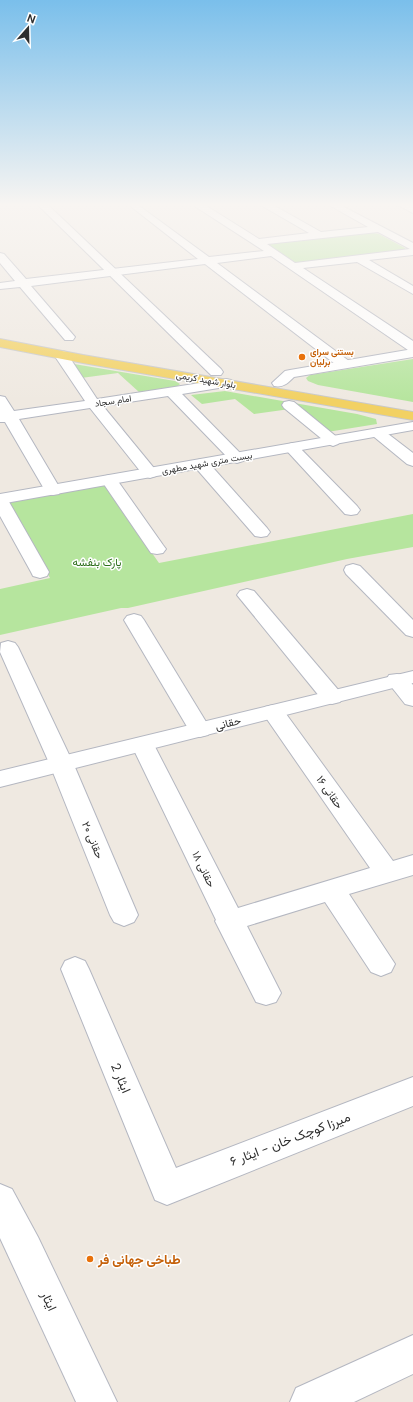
<svg xmlns="http://www.w3.org/2000/svg" width="413" height="1402" font-family="'DM Sans',Vazirmatn,sans-serif">
	<rect width="100%" height="100%" fill="#efe9e1"/>
	<g fill="#b6e59e">
		<polygon points="367,232 379,234 405,248 406,250 296,263 267,245 268,244"/>
		<polygon points="413,359 413,402 318,385 308,381 306,378 310,375"/>
		<polygon points="74,364 175,381 180,384 176,388 139,392 118,373 81,378"/>
		<polygon points="225,391 357,414 376,419 377,424 321,433 290,409 254,414 235,399 202,404 191,395"/>
		<polygon points="104,485 159,563 413,514 413,547 347,559 128,608 121,608 0,635 0,589 50,578 7,503"/>
	</g>
	<g fill="none" stroke-linecap="round" stroke-linejoin="round">
		<g stroke="#b4b7c1" stroke-width="2">
			<g id="minor">
				<path d="M129 205H138L209 257 264 251 196 207 195 205H205L259 239 309 233 264 207 263 205H273L321 232 368 227 329 205H340L413 243V255L369 260 413 286V294L357 262 303 268 413 341V351L408 350 271 256 217 263 349 361 351 364 349 367H339L205 264 31 286 75 337 73 340H65L20 287 0 289V283L15 281 0 263V253L4 254 26 279 198 259ZM378 232 410 249 295 263 267 244Z"/>
				<polygon points="398,205 410,205 413,206 413,213"/>
				<polygon points="61,351 66,352 97,399 226,379 231,380 233,383 231,386 182,394 245,458 243,461 237,463 231,461 168,396 103,406 158,473 156,476 150,478 144,476 90,408 19,419 61,490 59,494 53,495 47,494 5,422 0,422 0,396 5,397 14,411 85,401 54,355 56,352"/>
				<polygon points="289,401 294,402 338,438 341,441 338,444 333,446 328,444 284,408 282,405 284,402"/>
				<polygon points="378,428 383,430 413,453 413,466 407,464 373,436 370,433 373,430"/>
				<polygon points="292,443 297,445 357,506 360,510 357,514 351,515 345,514 287,451 284,448 287,445"/>
				<polygon points="201,459 207,461 267,528 270,532 267,536 261,537 255,536 195,467 193,464 195,461"/>
				<polygon points="109,475 115,477 163,545 166,549 163,553 157,554 151,553 101,480 103,477"/>
				<polygon points="0,495 6,496 8,500 49,572 47,576 40,578 33,576 31,572 0,516"/>
				<polygon points="353,564 360,566 413,620 413,637 406,635 346,574 344,570 346,566"/>
				<polygon points="247,589 254,591 340,692 343,697 340,702 332,704 324,702 237,595 240,591"/>
				<polygon points="134,614 141,616 144,620 211,730 208,735 200,737 192,735 189,730 124,620 127,616"/>
				<polygon points="8,641 15,643 18,647 74,765 138,915 134,922 124,926 114,922 110,915 50,765 0,652 1,643"/>
				<polygon points="397,674 405,675 413,685 413,706 405,704 386,680 389,675"/>
				<polygon points="273,705 281,707 393,861 413,855 413,875 349,894 395,964 391,972 381,976 371,972 325,902 247,926 281,993 276,1002 266,1005 256,1002 215,921 216,920 131,744 135,739 143,737 151,739 238,908 370,868 262,712 265,707"/>
				<polygon points="75,957 85,961 89,969 176,1168 413,1077 413,1106 167,1205 155,1200 61,969 65,961"/>
				<polygon points="413,1335 413,1374 354,1402 290,1402 296,1388"/>
			</g>
		</g>
		<g stroke="#b4b7c1" stroke-width="2">
			<polygon id="tertiary" points="38,205 48,205 221,369 223,372 221,375 211,375"/>
		</g>
		<g stroke="#b4b7c1" stroke-width="2">
			<g id="secondary">
				<path d="M413 349V357L294 377C288 383 283 388 274 386L272 383 285 371 290 370Z"/>
				<polygon points="413,422 413,430 0,504 0,494"/>
				<polygon points="413,671 413,683 0,787 0,771"/>
				<polygon points="0,1184 12,1189 38,1237 117,1402 76,1402 0,1238"/>
			</g>
		</g>
		<g stroke="#c9c9c9" stroke-width="2">
			<polygon id="primary" points="0,339 83,355 413,412 413,420 83,363 0,347"/>
		</g>
		<use href="#minor" fill="#fff" fill-rule="evenodd"/>
		<use href="#tertiary" fill="#fff" fill-rule="evenodd"/>
		<use href="#secondary" fill="#fff" fill-rule="evenodd"/>
		<use href="#primary" fill="#f2d163" fill-rule="evenodd"/>
	</g>
	<linearGradient id="sky" x2="0" y2="1"><stop stop-color="#7abfeb"/><stop offset="0.51" stop-color="#f8f5f2"/><stop offset="1" stop-color="#f8f5f2" stop-opacity="0"/></linearGradient>
	<rect width="413" height="401" fill="url(#sky)"/>
	<g fill="#e8710a" stroke="#fff" stroke-width="1.5">
		<circle cx="302" cy="357" r="4"/>
		<circle cx="90" cy="1259" r="4"/>
	</g>
	<g text-anchor="middle" dominant-baseline="central" stroke-width="3" stroke-linejoin="round" paint-order="stroke">
		<g font-size="9" font-weight="bold" fill="#c56008" stroke="#fff" text-anchor="start">
			<text x="310" y="352">بستنی سرای<tspan x="310" dy="10">برلیان</tspan></text>
		</g>
		<g font-size="9" fill="#2e2e2e" stroke="#fff">
			<text transform="translate(206 380) rotate(10)">بلوار شهید کریمی</text>
			<text transform="translate(113 401) rotate(-9)">امام سجاد</text>
			<text transform="translate(207 463) rotate(-10)">بیست متری شهید مطهری</text>
		</g>
		<g font-size="11" fill="#2c6e1b" stroke="#fff">
			<text x="97" y="562">پارک بنفشه</text>
		</g>
		<g font-size="11" fill="#2e2e2e" stroke="#fff">
			<text transform="translate(228 723) rotate(-14)">حقانی</text>
			<text transform="translate(330 792) rotate(55)">حقانی ۱۶</text>
			<text transform="translate(93 840) rotate(67)">حقانی ۲۰</text>
			<text transform="translate(204 869) rotate(64)">حقانی ۱۸</text>
		</g>
		<g font-size="13" fill="#2e2e2e" stroke="#fff">
			<text transform="translate(121 1078) rotate(67)">ایثار 2</text>
			<text transform="translate(290 1139) rotate(-21)">میرزا کوچک خان - ایثار ۶</text>
			<text transform="translate(49 1301) rotate(65)">ایثار</text>
		</g>
		<g font-size="13" font-weight="bold" fill="#c56008" stroke="#fff" text-anchor="start">
			<text x="98" y="1259">طباخی جهانی فر</text>
		</g>
	</g>
	<g transform="translate(28 28) rotate(20)" stroke="#ffffff" stroke-width="3" paint-order="stroke">
	<path d="M0-3L7 15L0 10L-7 15Z" fill="#2e2e2e"/>
	<text y="-6" font-size="11" font-weight="bold" text-anchor="middle" fill="#2e2e2e">N</text>
	</g>
</svg>
